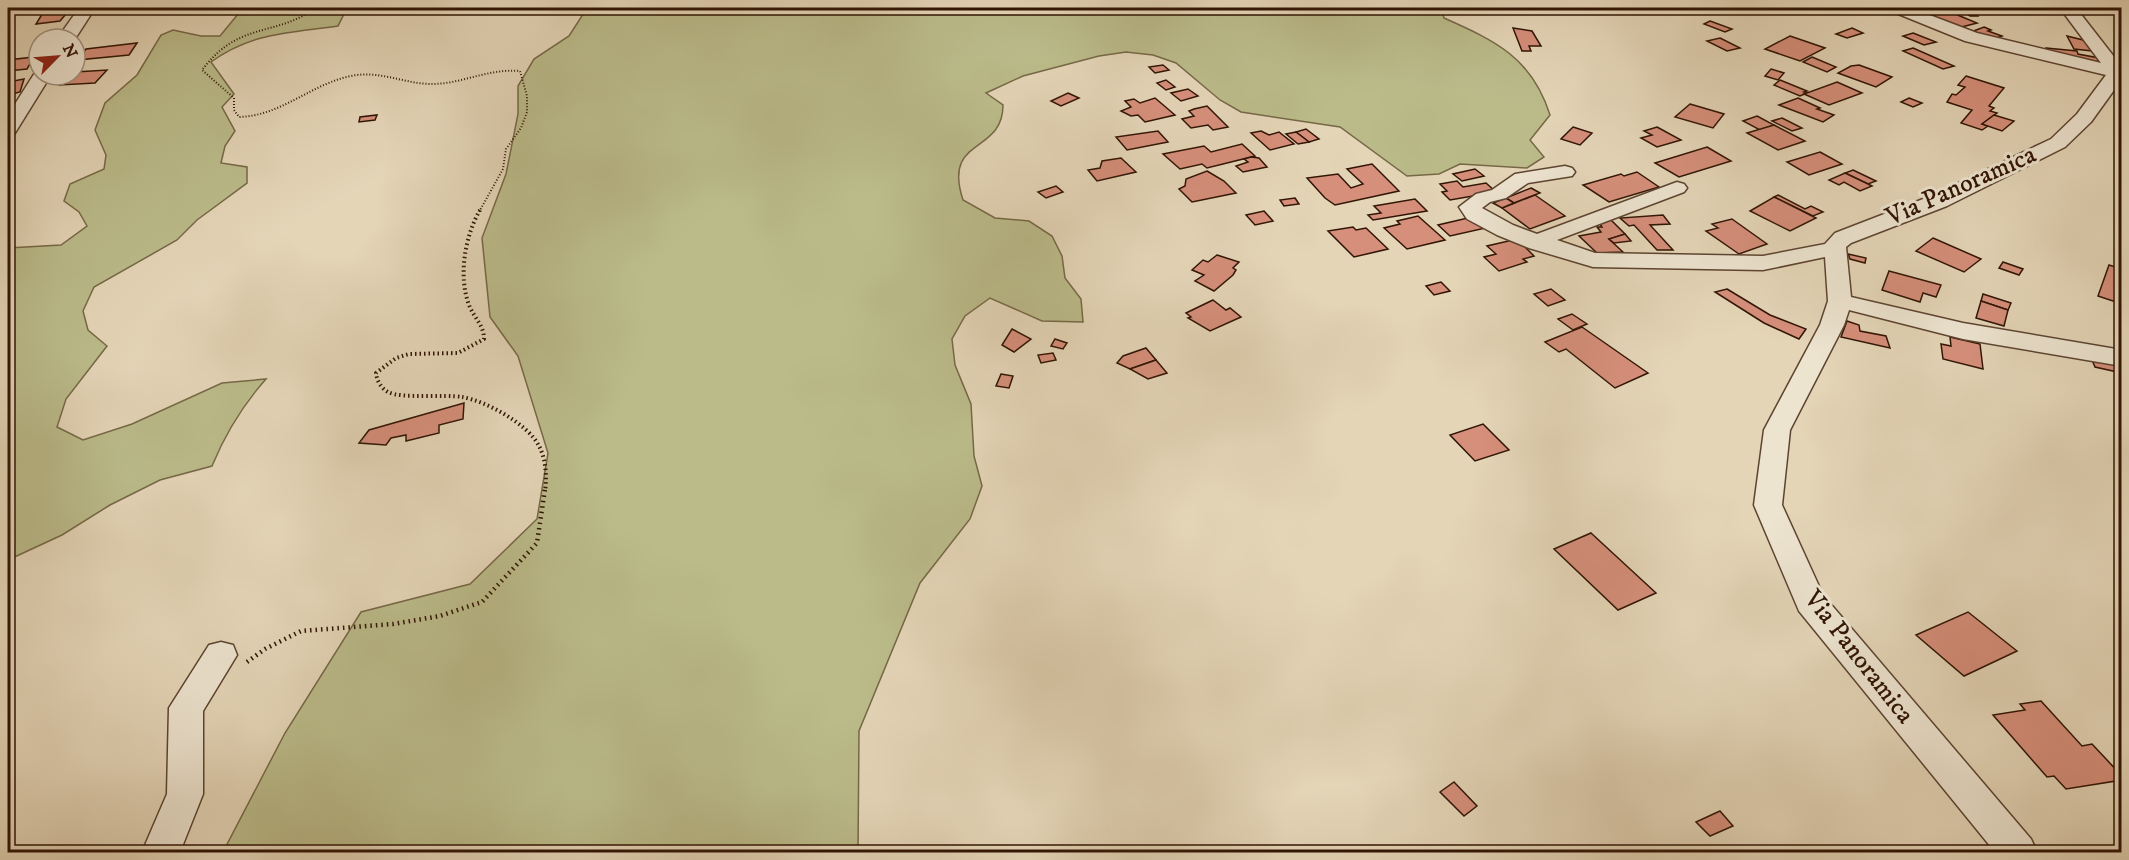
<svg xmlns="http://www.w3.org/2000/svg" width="2129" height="860" font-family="'IM FELL DW Pica',serif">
	<rect width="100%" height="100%" fill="#e4d5b7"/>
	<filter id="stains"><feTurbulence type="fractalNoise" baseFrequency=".00333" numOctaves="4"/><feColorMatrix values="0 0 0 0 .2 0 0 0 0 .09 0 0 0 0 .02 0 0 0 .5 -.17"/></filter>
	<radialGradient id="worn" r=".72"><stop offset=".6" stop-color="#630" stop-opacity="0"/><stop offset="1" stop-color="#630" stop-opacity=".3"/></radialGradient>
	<g fill="#bbbb8a" stroke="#766847" stroke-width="1.5">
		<path d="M243 8H347L338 26C290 33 253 32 211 62L234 94 222 107 235 131 225 146 221 163 247 167V183L197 220 177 240 94 287 83 311 88 330 107 346 66 399 57 427 83 440 132 424 222 383 266 379C242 406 226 432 212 466L160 480 110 505 62 535 8 560V319L12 298 8 294V248L61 245 87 226 79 212 64 201 70 184 104 169 106 155 95 130 105 103 137 75 161 35 173 30 201 36H220Z"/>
		<path d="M587 8H1441L1444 18C1496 41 1532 58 1550 115L1530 140 1544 157 1527 168 1460 164 1439 174 1407 176 1340 127 1241 112 1220 100 1176 63 1153 55 1126 52 1099 56 1023 76 986 93 1003 105C1003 155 942 136 963 200L995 218 1029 221 1052 236 1062 256 1065 278 1081 299 1083 322 1042 321 990 298 965 316 952 339 955 365 971 404 974 456 982 486 970 519 920 583 859 731 858 852H223L285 733 361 612 470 584 537 519 548 453 518 356 490 317 482 238 506 174 518 114V86L534 59 569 36Z"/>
	</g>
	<g fill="#d68f7b" stroke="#301404" stroke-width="1.5">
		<polygon points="71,8 60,21 36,24 44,11"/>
		<polygon points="106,8 139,8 105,13"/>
		<polygon points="1958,8 1976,8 1979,13 1976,12 1978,16 1970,16"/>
		<polygon points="1948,11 1960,16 1977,23 1954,29 1922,16"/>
		<polygon points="1710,21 1732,29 1725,32 1704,24"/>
		<polygon points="1984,27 1991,30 1988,31 2002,36 1994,39 1971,32"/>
		<polygon points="1513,28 1532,31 1541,46 1529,46 1531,51 1522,51"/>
		<polygon points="1852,28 1863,33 1847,38 1836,34"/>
		<polygon points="1913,33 1936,42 1924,45 1903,36"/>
		<polygon points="1790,36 1825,48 1800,61 1765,49"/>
		<polygon points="2067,36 2087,41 2093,51 2074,49"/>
		<polygon points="1720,38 1740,48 1727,51 1707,41"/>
		<polygon points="137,43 129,55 77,60 86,49"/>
		<polygon points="1913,48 1954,66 1943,69 1903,51"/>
		<polygon points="2046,48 2077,51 2078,54 2099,58 2100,65 2047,55"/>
		<polygon points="34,57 27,69 8,71 8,60"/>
		<polygon points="1812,57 1836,67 1827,72 1803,62"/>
		<polygon points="1163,65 1169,70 1155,73 1149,67"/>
		<polygon points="1859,65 1892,77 1876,87 1838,73 1851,66"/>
		<polygon points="1771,69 1784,73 1778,80 1765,76"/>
		<polygon points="107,70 95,83 60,85 70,75 75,75 75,72"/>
		<polygon points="1966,76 2004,88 1989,106 1994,108 1990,111 1997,113 1982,124 1988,126 1982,130 1961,123 1972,110 1947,102 1952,94 1956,95 1965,87 1958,85"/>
		<polygon points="24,79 20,92 8,95 8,82"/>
		<polygon points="1166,80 1175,87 1166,90 1157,83"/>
		<polygon points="1780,80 1807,91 1804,92 1807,93 1800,96 1774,85"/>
		<polygon points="1837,82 1862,93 1829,105 1804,94"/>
		<polygon points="1188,89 1198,96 1181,101 1171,93"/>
		<polygon points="1068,93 1079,98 1061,106 1051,101"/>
		<polygon points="1155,98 1175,115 1145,122 1138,115 1131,116 1121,111 1131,107 1125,101 1134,99 1140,103"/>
		<polygon points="1798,98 1820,108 1817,109 1834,115 1823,122 1779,105"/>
		<polygon points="1909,98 1922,103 1913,107 1901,102"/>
		<polygon points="1690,104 1724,114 1713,128 1675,117"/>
		<polygon points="1207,106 1228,127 1213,130 1208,125 1191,128 1182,119 1194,116 1189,111 1194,109"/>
		<polygon points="377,115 375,120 359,122 360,117"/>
		<polygon points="1994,115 2014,121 2002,131 1982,124"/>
		<polygon points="1757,116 1774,125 1760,130 1743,121"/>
		<polygon points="1782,118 1802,128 1792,131 1772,121"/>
		<polygon points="1774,125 1805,141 1778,150 1747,133"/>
		<polygon points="1573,127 1592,133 1580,145 1561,139"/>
		<polygon points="1657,127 1681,140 1657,147 1641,138 1652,135 1644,131"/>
		<polygon points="1306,129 1319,139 1309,142 1296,132"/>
		<polygon points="1158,131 1168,142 1127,150 1116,137"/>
		<polygon points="1261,131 1269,135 1279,132 1294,144 1270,150 1251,133"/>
		<polygon points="1296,132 1309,142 1298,144 1286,134"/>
		<polygon points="1242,144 1255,156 1207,168 1202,164 1180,169 1163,154 1204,146 1211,152"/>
		<polygon points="1707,147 1731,161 1679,177 1655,163"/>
		<polygon points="1820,152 1842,164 1809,175 1787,162"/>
		<polygon points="1251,157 1259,158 1267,167 1243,172 1236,166 1248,162 1244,159"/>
		<polygon points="1121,158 1136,172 1097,181 1088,170 1100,168 1102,161"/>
		<polygon points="1372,164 1399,191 1335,205 1325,198 1307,178 1338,174 1351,188 1363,184 1347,169"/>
		<polygon points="1475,169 1484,176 1462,181 1453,174"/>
		<polygon points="1853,170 1876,181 1868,184 1845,173"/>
		<polygon points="1207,171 1224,181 1236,193 1192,202 1179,189 1185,186 1186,179"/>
		<polygon points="1637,172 1659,187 1609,202 1583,185 1621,174 1624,176"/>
		<polygon points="1845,173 1868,184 1872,186 1860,191 1844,182 1839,185 1829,180"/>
		<polygon points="1457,181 1463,187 1486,183 1496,192 1450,200 1442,192 1447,191 1440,184"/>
		<polygon points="1056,186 1063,192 1046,198 1038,192"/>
		<polygon points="1531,188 1540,193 1514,203 1506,198"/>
		<polygon points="1535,195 1565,216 1530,229 1502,208"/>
		<polygon points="1778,195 1805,209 1811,206 1823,212 1813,216 1774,197"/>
		<polygon points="1774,197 1816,218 1790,231 1750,211"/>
		<polygon points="1295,198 1299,204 1284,206 1280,200"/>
		<polygon points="1506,198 1514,203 1502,208 1493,203"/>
		<polygon points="1415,199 1427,211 1373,220 1368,215 1381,213 1374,206"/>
		<polygon points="1264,211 1273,221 1255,225 1246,215"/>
		<polygon points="1663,215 1670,224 1650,225 1673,250 1657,250 1634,225 1629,226 1620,218"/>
		<polygon points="1418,216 1445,240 1407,249 1384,228 1400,224 1397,221"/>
		<polygon points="1472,217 1490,227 1450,236 1438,225"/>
		<polygon points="1609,218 1625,234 1609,239 1623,252 1597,253 1579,236 1601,232 1597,227 1602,227 1598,221"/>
		<polygon points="1732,219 1767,244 1739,254 1706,231 1718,228 1712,224"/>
		<polygon points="1353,227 1356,230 1366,228 1388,249 1354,257 1328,231"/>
		<polygon points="1625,234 1631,241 1614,243 1609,239"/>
		<polygon points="1933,238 1981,259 1964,272 1916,251"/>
		<polygon points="1517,239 1534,256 1523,259 1527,262 1499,271 1484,257 1496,254 1487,246"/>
		<polygon points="1848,254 1866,258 1865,263 1850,259"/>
		<polygon points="1217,255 1239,262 1233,268 1236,270 1233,275 1214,291 1195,281 1204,275 1192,270 1203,260 1208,262"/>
		<polygon points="2003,262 2023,269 2019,275 1999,268"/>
		<polygon points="2109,265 2122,269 2122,304 2098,296"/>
		<polygon points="1889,271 1941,285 1936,297 1923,293 1920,302 1882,290"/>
		<polygon points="1441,282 1450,291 1434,295 1426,286"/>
		<polygon points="1551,289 1565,300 1548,306 1534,294"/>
		<polygon points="1727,289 1770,315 1806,329 1799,339 1764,323 1715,292"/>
		<polygon points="1983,294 2011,303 2008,310 1981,301"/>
		<polygon points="1213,300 1226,310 1230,308 1241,317 1210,331 1188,318 1191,317 1186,313"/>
		<polygon points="1981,301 2008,310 2004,326 1976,318"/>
		<polygon points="1572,314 1587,324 1573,330 1558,319"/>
		<polygon points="1847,321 1859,325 1860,331 1886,336 1890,348 1841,337"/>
		<polygon points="1582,327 1648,373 1615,388 1566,349 1559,352 1545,342"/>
		<polygon points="1012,329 1031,339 1014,352 1002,345"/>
		<polygon points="1950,337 1980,344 1983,369 1943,359 1941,344 1951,346"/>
		<polygon points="1055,339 1067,343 1063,349 1051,346"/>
		<polygon points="1146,348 1156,360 1130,369 1117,363 1123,356"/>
		<polygon points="1053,353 1056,360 1041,363 1038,355"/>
		<polygon points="2090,355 2122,362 2122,373 2095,367"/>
		<polygon points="1156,360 1167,373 1148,379 1130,369"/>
		<polygon points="1001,374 1013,376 1009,388 996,386"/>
		<polygon points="464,403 463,419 439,425 439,433 406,441 406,435 391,438 386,445 359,443 369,430"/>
		<polygon points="1483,424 1509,450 1475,461 1450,435"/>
		<polygon points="1591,533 1656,593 1618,610 1554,549"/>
		<polygon points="1968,612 2017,651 1964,676 1916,635"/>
		<polygon points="2041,701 2082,746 2092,744 2122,776 2122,780 2066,789 2054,776 2047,777 1993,715 2025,710 2020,704"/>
		<polygon points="1454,782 1477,806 1464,816 1440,792"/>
		<polygon points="1720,811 1733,826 1710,836 1696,822"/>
	</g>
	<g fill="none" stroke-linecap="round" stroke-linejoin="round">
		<g stroke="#5d4431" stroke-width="3">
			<g id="street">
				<polygon points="79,8 95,8 75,39 57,39"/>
				<polygon points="1889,8 1911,8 1977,33 2101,63 2060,8 2076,8 2122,67 2122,79 2091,122 2065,147 1947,206 1851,243 1846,247 1851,297 1963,323 2122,350 2122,366 1963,339 1849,310 1844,325 1790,430 1782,505 1823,595 2031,839 2037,852 1995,852 1799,611 1754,505 1764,430 1820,325 1828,301 1825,257 1763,270 1593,267 1529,248 1497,235 1467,219 1459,207 1476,194 1492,190 1515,174 1565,166 1572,168 1575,172 1572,176 1528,183 1506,198 1490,202 1482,208 1513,225 1537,234 1677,182 1684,184 1687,188 1684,192 1557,240 1595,253 1763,256 1825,244 1835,233 1931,196 2051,139 2077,114 2106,75 1965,41 1891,11"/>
				<polygon points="39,70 39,75 51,75 15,133 8,135 8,115 36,71"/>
				<polygon points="221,642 233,645 237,655 203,711 203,794 180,852 142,852 167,794 169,708 209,645"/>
			</g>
		</g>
		<path stroke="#301404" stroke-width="2" stroke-dasharray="1 2" stroke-linecap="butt" d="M315 8C286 30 257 26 229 44 218 51 210 60 202 70L234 98V110L239 117C281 116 311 84 351 76 378 70 403 83 429 84 460 85 488 68 520 71L527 96V112L521 128 506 149 503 169 479 212"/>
		<path stroke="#301404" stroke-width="4" stroke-dasharray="1.5 3" stroke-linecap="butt" d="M480 210C465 236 458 276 469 305 474 318 484 325 484 339L458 353 409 354 396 358 376 373C377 381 381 388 388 392 401 399 445 394 462 397 486 401 528 424 539 446 546 459 547 477 545 491"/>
		<polyline stroke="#301404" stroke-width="4.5" stroke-dasharray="1.5 4" stroke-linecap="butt" points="247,662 265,649 301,631 393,624 440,616 482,602 537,543 545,489"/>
		<use href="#street" fill="#ede4d0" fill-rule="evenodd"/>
	</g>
	<g text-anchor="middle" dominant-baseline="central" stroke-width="6" stroke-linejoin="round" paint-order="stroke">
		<g font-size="26" fill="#301404" stroke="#ede4d0">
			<text transform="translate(1961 186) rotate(-24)">Via Panoramica</text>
			<text transform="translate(1859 657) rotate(52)">Via Panoramica</text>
		</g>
	</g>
	<rect width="2129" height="860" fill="none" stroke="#e4d5b7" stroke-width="30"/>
	<rect x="9" y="9" width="2111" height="842" fill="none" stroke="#301404" stroke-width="3"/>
	<rect x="15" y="15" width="2099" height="830" fill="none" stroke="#301404" stroke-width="1.5"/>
	<g transform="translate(57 57) rotate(65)"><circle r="28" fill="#ede4d0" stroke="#a1917e" stroke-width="1.5"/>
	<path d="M0-4.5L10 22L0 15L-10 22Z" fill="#8f2418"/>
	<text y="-9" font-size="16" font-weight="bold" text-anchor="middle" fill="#301404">N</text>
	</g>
	<rect width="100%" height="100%" filter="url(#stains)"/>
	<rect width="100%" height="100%" fill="url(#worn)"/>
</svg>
